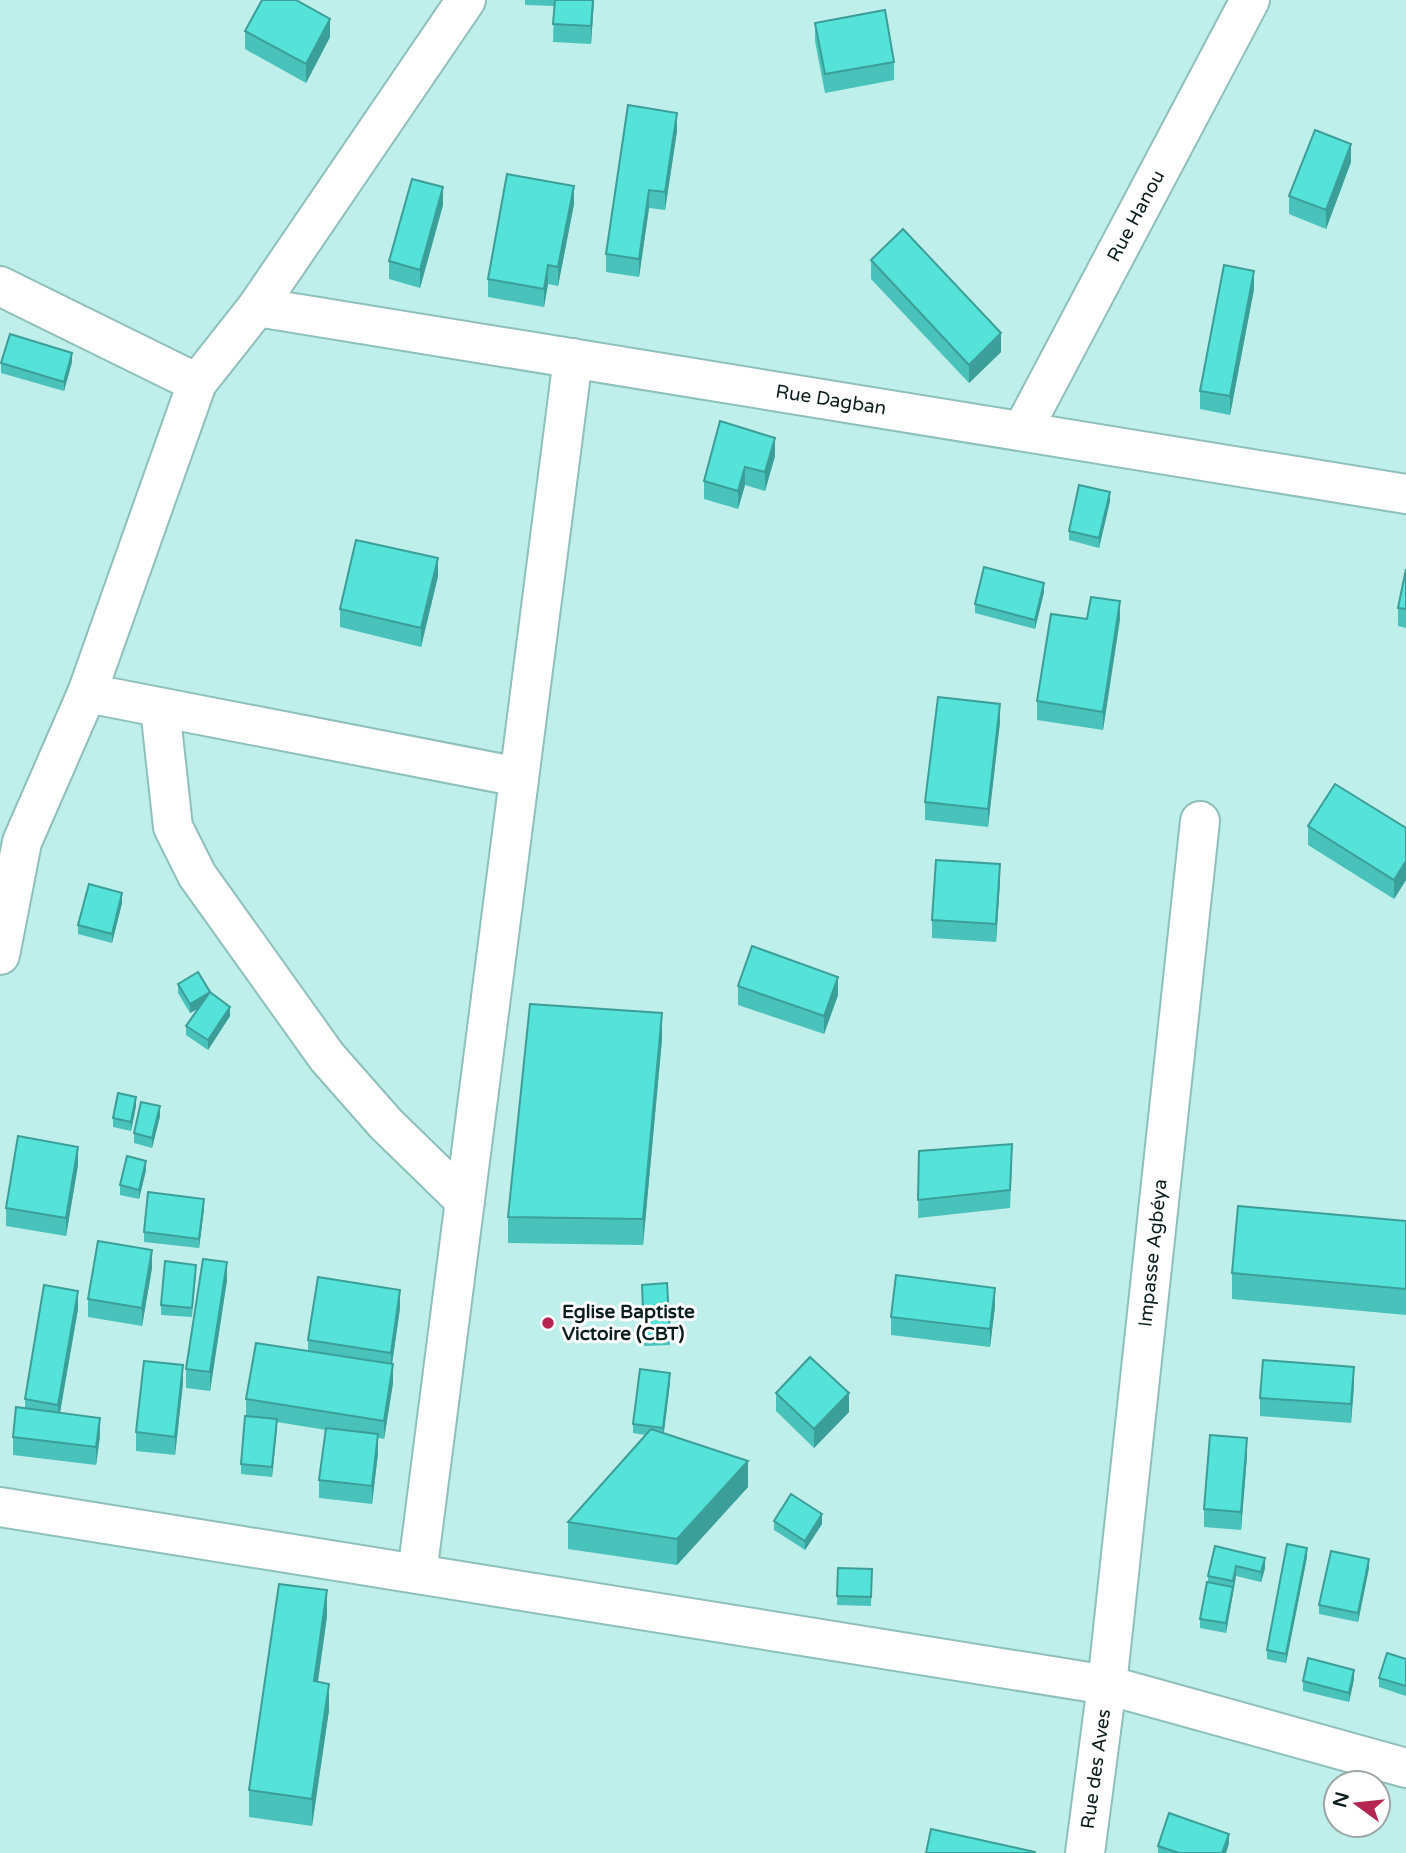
<svg xmlns="http://www.w3.org/2000/svg" width="1406" height="1853" font-family="'Varela Round',sans-serif">
	<rect width="100%" height="100%" fill="#beefea"/>
	<g fill="none" stroke-linecap="round" stroke-linejoin="round">
		<g stroke="#8fbfba" stroke-width="42">
			<g id="minor">
				<polyline points="0,286 197,383"/>
				<polyline points="257,307 1406,494"/>
				<polyline points="1022,431 1250,0"/>
				<polyline points="87,693 519,777"/>
				<polyline points="160,708 173,827 197,875 327,1057 386,1124 465,1201"/>
				<polyline points="0,955 22,842 87,693 197,383 257,307 466,0"/>
				<polyline points="0,1507 1107,1685 1406,1768"/>
				<polyline points="417,1574 573,358"/>
				<polyline points="1085,1853 1107,1685 1200,821"/>
			</g>
		</g>
		<use href="#minor" stroke="#fff" stroke-width="38"/>
	</g>
	<g fill="#49c2bb">
		<polygon points="525,0 594,0 591,44 553,42 554,6 525,5"/>
		<polygon points="815,23 894,62 894,80 825,93 815,41"/>
		<polygon points="245,31 330,37 306,83 245,49"/>
		<polygon points="677,131 665,210 649,208 639,277 606,272 606,254"/>
		<polygon points="1351,162 1326,229 1289,214 1289,196"/>
		<polygon points="574,204 558,286 548,284 544,307 488,297 488,279"/>
		<polygon points="443,205 420,288 389,279 389,261"/>
		<polygon points="871,260 1001,352 969,383 871,279"/>
		<polygon points="1254,289 1230,415 1200,409 1200,391"/>
		<polygon points="72,362 64,391 1,373 1,363"/>
		<polygon points="775,456 765,491 745,485 738,509 704,499 704,481"/>
		<polygon points="1110,501 1099,548 1069,540 1069,531"/>
		<polygon points="1406,569 1406,628 1398,626 1398,608"/>
		<polygon points="438,576 421,647 340,627 340,609"/>
		<polygon points="1044,592 1035,629 975,613 975,604"/>
		<polygon points="1087,619 1120,619 1103,730 1037,720 1037,701"/>
		<polygon points="1000,722 988,827 925,820 925,802"/>
		<polygon points="1308,826 1406,828 1406,880 1394,899 1308,845"/>
		<polygon points="1000,882 996,942 932,938 932,920"/>
		<polygon points="122,903 112,943 78,934 78,925"/>
		<polygon points="178,984 210,992 230,1016 208,1050 186,1035 186,1026 199,1008 190,1013 178,993"/>
		<polygon points="738,986 838,995 824,1034 738,1005"/>
		<polygon points="662,1039 643,1245 508,1243 508,1217"/>
		<polygon points="136,1106 131,1131 113,1127 113,1118"/>
		<polygon points="160,1116 152,1148 134,1143 134,1133"/>
		<polygon points="919,1151 1012,1162 1010,1208 918,1218"/>
		<polygon points="78,1165 66,1236 6,1226 6,1208"/>
		<polygon points="146,1170 139,1199 120,1195 120,1185"/>
		<polygon points="204,1209 199,1248 144,1242 144,1232"/>
		<polygon points="1406,1221 1406,1315 1232,1299 1232,1273"/>
		<polygon points="152,1268 142,1326 88,1317 88,1299"/>
		<polygon points="196,1274 192,1317 161,1315 161,1305"/>
		<polygon points="227,1280 210,1391 186,1388 186,1369"/>
		<polygon points="642,1295 670,1335 670,1345 644,1346"/>
		<polygon points="995,1306 990,1347 891,1335 891,1317"/>
		<polygon points="400,1308 392,1364 393,1383 384,1439 378,1438 378,1453 372,1504 319,1498 319,1480 326,1430 277,1422 272,1477 241,1474 241,1464 246,1416 246,1399 308,1351 308,1340"/>
		<polygon points="78,1309 60,1413 100,1436 96,1465 13,1455 13,1437 25,1409 25,1399"/>
		<polygon points="183,1383 175,1455 136,1451 136,1432"/>
		<polygon points="670,1383 664,1433 748,1487 677,1565 568,1549 568,1522 645,1435 633,1433 633,1424"/>
		<polygon points="1354,1385 1351,1423 1260,1416 1260,1398"/>
		<polygon points="776,1393 849,1412 814,1448 776,1411"/>
		<polygon points="1247,1456 1241,1530 1204,1527 1204,1509"/>
		<polygon points="774,1521 822,1524 805,1550 774,1530"/>
		<polygon points="1215,1546 1265,1568 1261,1582 1236,1576 1226,1633 1200,1628 1200,1619 1208,1582 1208,1576"/>
		<polygon points="1307,1557 1286,1663 1267,1659 1267,1650"/>
		<polygon points="838,1568 872,1569 871,1606 837,1605"/>
		<polygon points="1369,1568 1358,1622 1319,1614 1319,1605"/>
		<polygon points="327,1616 318,1682 329,1710 312,1826 249,1817 249,1790"/>
		<polygon points="1406,1659 1406,1696 1379,1687 1379,1678"/>
		<polygon points="1354,1679 1349,1702 1303,1691 1303,1681"/>
		<polygon points="1229,1843 1226,1853 1158,1853 1158,1846"/>
	</g>
	<g fill="#3c9e98">
		<polygon points="593,0 594,0 591,44 591,26"/>
		<polygon points="330,19 330,37 306,83 306,64"/>
		<polygon points="677,113 677,131 665,210 665,192"/>
		<polygon points="1351,144 1351,162 1326,229 1326,210"/>
		<polygon points="574,186 574,204 558,286 558,267"/>
		<polygon points="443,187 443,205 420,288 420,270"/>
		<polygon points="649,190 649,208 639,277 639,259"/>
		<polygon points="548,265 548,284 544,307 544,289"/>
		<polygon points="1254,271 1254,289 1230,415 1230,396"/>
		<polygon points="1001,333 1001,352 969,383 969,365"/>
		<polygon points="72,353 72,362 64,391 64,382"/>
		<polygon points="775,438 775,456 765,491 765,472"/>
		<polygon points="745,467 745,485 738,509 738,491"/>
		<polygon points="1110,492 1110,501 1099,548 1099,538"/>
		<polygon points="438,558 438,576 421,647 421,628"/>
		<polygon points="1044,583 1044,592 1035,629 1035,620"/>
		<polygon points="1120,601 1120,619 1103,730 1103,712"/>
		<polygon points="1000,704 1000,722 988,827 988,809"/>
		<polygon points="1406,861 1406,880 1394,899 1394,880"/>
		<polygon points="1000,864 1000,882 996,942 996,924"/>
		<polygon points="122,893 122,903 112,943 112,934"/>
		<polygon points="838,977 838,995 824,1034 824,1016"/>
		<polygon points="210,992 210,1002 190,1013 190,1004"/>
		<polygon points="230,1007 230,1016 208,1050 208,1040"/>
		<polygon points="662,1013 662,1039 643,1245 643,1219"/>
		<polygon points="136,1097 136,1106 131,1131 131,1122"/>
		<polygon points="160,1106 160,1116 152,1148 152,1138"/>
		<polygon points="78,1147 78,1165 66,1236 66,1218"/>
		<polygon points="146,1161 146,1170 139,1199 139,1190"/>
		<polygon points="204,1199 204,1209 199,1248 199,1239"/>
		<polygon points="152,1250 152,1268 142,1326 142,1308"/>
		<polygon points="227,1262 227,1280 210,1391 210,1372"/>
		<polygon points="995,1288 995,1306 990,1347 990,1329"/>
		<polygon points="400,1290 400,1308 391,1371 391,1353"/>
		<polygon points="78,1291 78,1309 58,1423 58,1405"/>
		<polygon points="393,1364 393,1383 384,1439 384,1421"/>
		<polygon points="183,1365 183,1383 175,1455 175,1437"/>
		<polygon points="1354,1367 1354,1385 1351,1423 1351,1404"/>
		<polygon points="670,1373 670,1383 663,1437 663,1428"/>
		<polygon points="849,1393 849,1412 814,1448 814,1429"/>
		<polygon points="100,1418 100,1436 96,1465 96,1447"/>
		<polygon points="277,1419 277,1429 272,1477 272,1467"/>
		<polygon points="378,1434 378,1453 372,1504 372,1486"/>
		<polygon points="1247,1438 1247,1456 1241,1530 1241,1512"/>
		<polygon points="748,1461 748,1487 677,1565 677,1539"/>
		<polygon points="822,1514 822,1524 805,1550 805,1541"/>
		<polygon points="1307,1548 1307,1557 1286,1663 1286,1654"/>
		<polygon points="1265,1558 1265,1568 1261,1582 1261,1572"/>
		<polygon points="1369,1559 1369,1568 1358,1622 1358,1613"/>
		<polygon points="1236,1566 1236,1576 1226,1633 1226,1623"/>
		<polygon points="327,1590 327,1616 314,1708 314,1681"/>
		<polygon points="1354,1670 1354,1679 1349,1702 1349,1693"/>
		<polygon points="329,1684 329,1710 312,1826 312,1799"/>
		<polygon points="1229,1834 1229,1843 1226,1853 1222,1853"/>
	</g>
	<g fill="#55e2d9" stroke="#3c9e98" stroke-width="2">
		<polygon points="262,0 296,0 330,19 306,64 245,31"/>
		<polygon points="555,0 593,0 591,26 553,24"/>
		<polygon points="885,10 894,62 825,74 815,23"/>
		<polygon points="628,105 677,113 665,192 649,190 639,259 606,254"/>
		<polygon points="1315,130 1351,144 1326,210 1289,196"/>
		<polygon points="507,174 574,186 558,267 548,265 544,289 488,279"/>
		<polygon points="412,179 443,187 420,270 389,261"/>
		<polygon points="903,229 1001,333 969,365 871,260"/>
		<polygon points="1224,265 1254,271 1230,396 1200,391"/>
		<polygon points="10,334 72,353 64,382 1,363"/>
		<polygon points="720,421 775,438 765,472 745,467 738,491 704,481"/>
		<polygon points="1079,485 1110,492 1099,538 1069,531"/>
		<polygon points="356,540 438,558 421,628 340,609"/>
		<polygon points="984,567 1044,583 1035,620 975,604"/>
		<polygon points="1406,569 1406,609 1398,608"/>
		<polygon points="1091,597 1120,601 1103,712 1037,701 1051,614 1087,619"/>
		<polygon points="938,697 1000,704 988,809 925,802"/>
		<polygon points="1335,784 1406,828 1406,861 1394,880 1308,826"/>
		<polygon points="936,860 1000,864 996,924 932,920"/>
		<polygon points="89,884 122,893 112,934 78,925"/>
		<polygon points="752,946 838,977 824,1016 738,986"/>
		<polygon points="198,972 210,992 190,1004 178,984"/>
		<polygon points="210,992 230,1007 208,1040 186,1026"/>
		<polygon points="530,1004 662,1013 643,1219 508,1217"/>
		<polygon points="118,1093 136,1097 131,1122 113,1118"/>
		<polygon points="141,1102 160,1106 152,1138 134,1133"/>
		<polygon points="18,1136 78,1147 66,1218 6,1208"/>
		<polygon points="1012,1144 1010,1190 918,1200 919,1151"/>
		<polygon points="127,1156 146,1161 139,1190 120,1185"/>
		<polygon points="148,1192 204,1199 199,1239 144,1232"/>
		<polygon points="1238,1206 1406,1221 1406,1289 1232,1273"/>
		<polygon points="98,1241 152,1250 142,1308 88,1299"/>
		<polygon points="203,1259 227,1262 210,1372 186,1369"/>
		<polygon points="165,1261 196,1265 192,1308 161,1305"/>
		<polygon points="896,1275 995,1288 990,1329 891,1317"/>
		<polygon points="318,1277 400,1290 391,1353 308,1340"/>
		<polygon points="667,1283 670,1335 644,1337 642,1285"/>
		<polygon points="44,1285 78,1291 58,1405 25,1399"/>
		<polygon points="256,1343 393,1364 384,1421 246,1399"/>
		<polygon points="810,1357 849,1393 814,1429 776,1393"/>
		<polygon points="1263,1360 1354,1367 1351,1404 1260,1398"/>
		<polygon points="144,1361 183,1365 175,1437 136,1432"/>
		<polygon points="640,1369 670,1373 663,1428 633,1424"/>
		<polygon points="16,1407 100,1418 96,1447 13,1437"/>
		<polygon points="245,1416 277,1419 272,1467 241,1464"/>
		<polygon points="326,1428 378,1434 372,1486 319,1480"/>
		<polygon points="651,1429 748,1461 677,1539 568,1522"/>
		<polygon points="1210,1435 1247,1438 1241,1512 1204,1509"/>
		<polygon points="791,1494 822,1514 805,1541 774,1521"/>
		<polygon points="1287,1544 1307,1548 1286,1654 1267,1650"/>
		<polygon points="1215,1546 1265,1558 1261,1572 1236,1566 1233,1581 1208,1576"/>
		<polygon points="1331,1551 1369,1559 1358,1613 1319,1605"/>
		<polygon points="838,1568 872,1569 871,1597 837,1596"/>
		<polygon points="1207,1582 1233,1587 1226,1623 1200,1619"/>
		<polygon points="279,1584 327,1590 314,1681 329,1684 312,1799 249,1790"/>
		<polygon points="1387,1653 1406,1659 1406,1686 1379,1678"/>
		<polygon points="1308,1658 1354,1670 1349,1693 1303,1681"/>
		<polygon points="1169,1813 1229,1834 1222,1853 1179,1853 1158,1846"/>
		<polygon points="931,1829 1035,1852 1035,1853 926,1853"/>
	</g>
	<circle fill="#b52551" stroke="#fff" stroke-width="2.5" cx="548" cy="1323" r="7"/>
	<g text-anchor="middle" dominant-baseline="central" stroke-width="6" stroke-linejoin="round" paint-order="stroke">
		<g font-size="19" fill="#0b1e1d" stroke="#fff">
			<text transform="translate(1136 216) rotate(-62)">Rue Hanou</text>
			<text transform="translate(831 400) rotate(9)">Rue Dagban</text>
			<text transform="translate(1153 1253) rotate(-84)">Impasse Agbéya</text>
			<text transform="translate(1096 1769) rotate(-82)">Rue des Aves</text>
		</g>
		<g font-size="19" font-weight="bold" fill="#0b1e1d" stroke="#fff" text-anchor="start">
			<text x="562" y="1312">Eglise Baptiste<tspan x="562" dy="22">Victoire (CBT)</tspan></text>
		</g>
	</g>
	<g transform="translate(1357 1804) rotate(285)"><circle r="33" fill="#ffffff" stroke="#9da5a5" stroke-width="2"/>
	<path d="M0-5L12 26L0 18L-12 26Z" fill="#b52551"/>
	<text y="-10" font-size="19" font-weight="bold" text-anchor="middle" fill="#0b1e1d">N</text>
	</g>
</svg>
